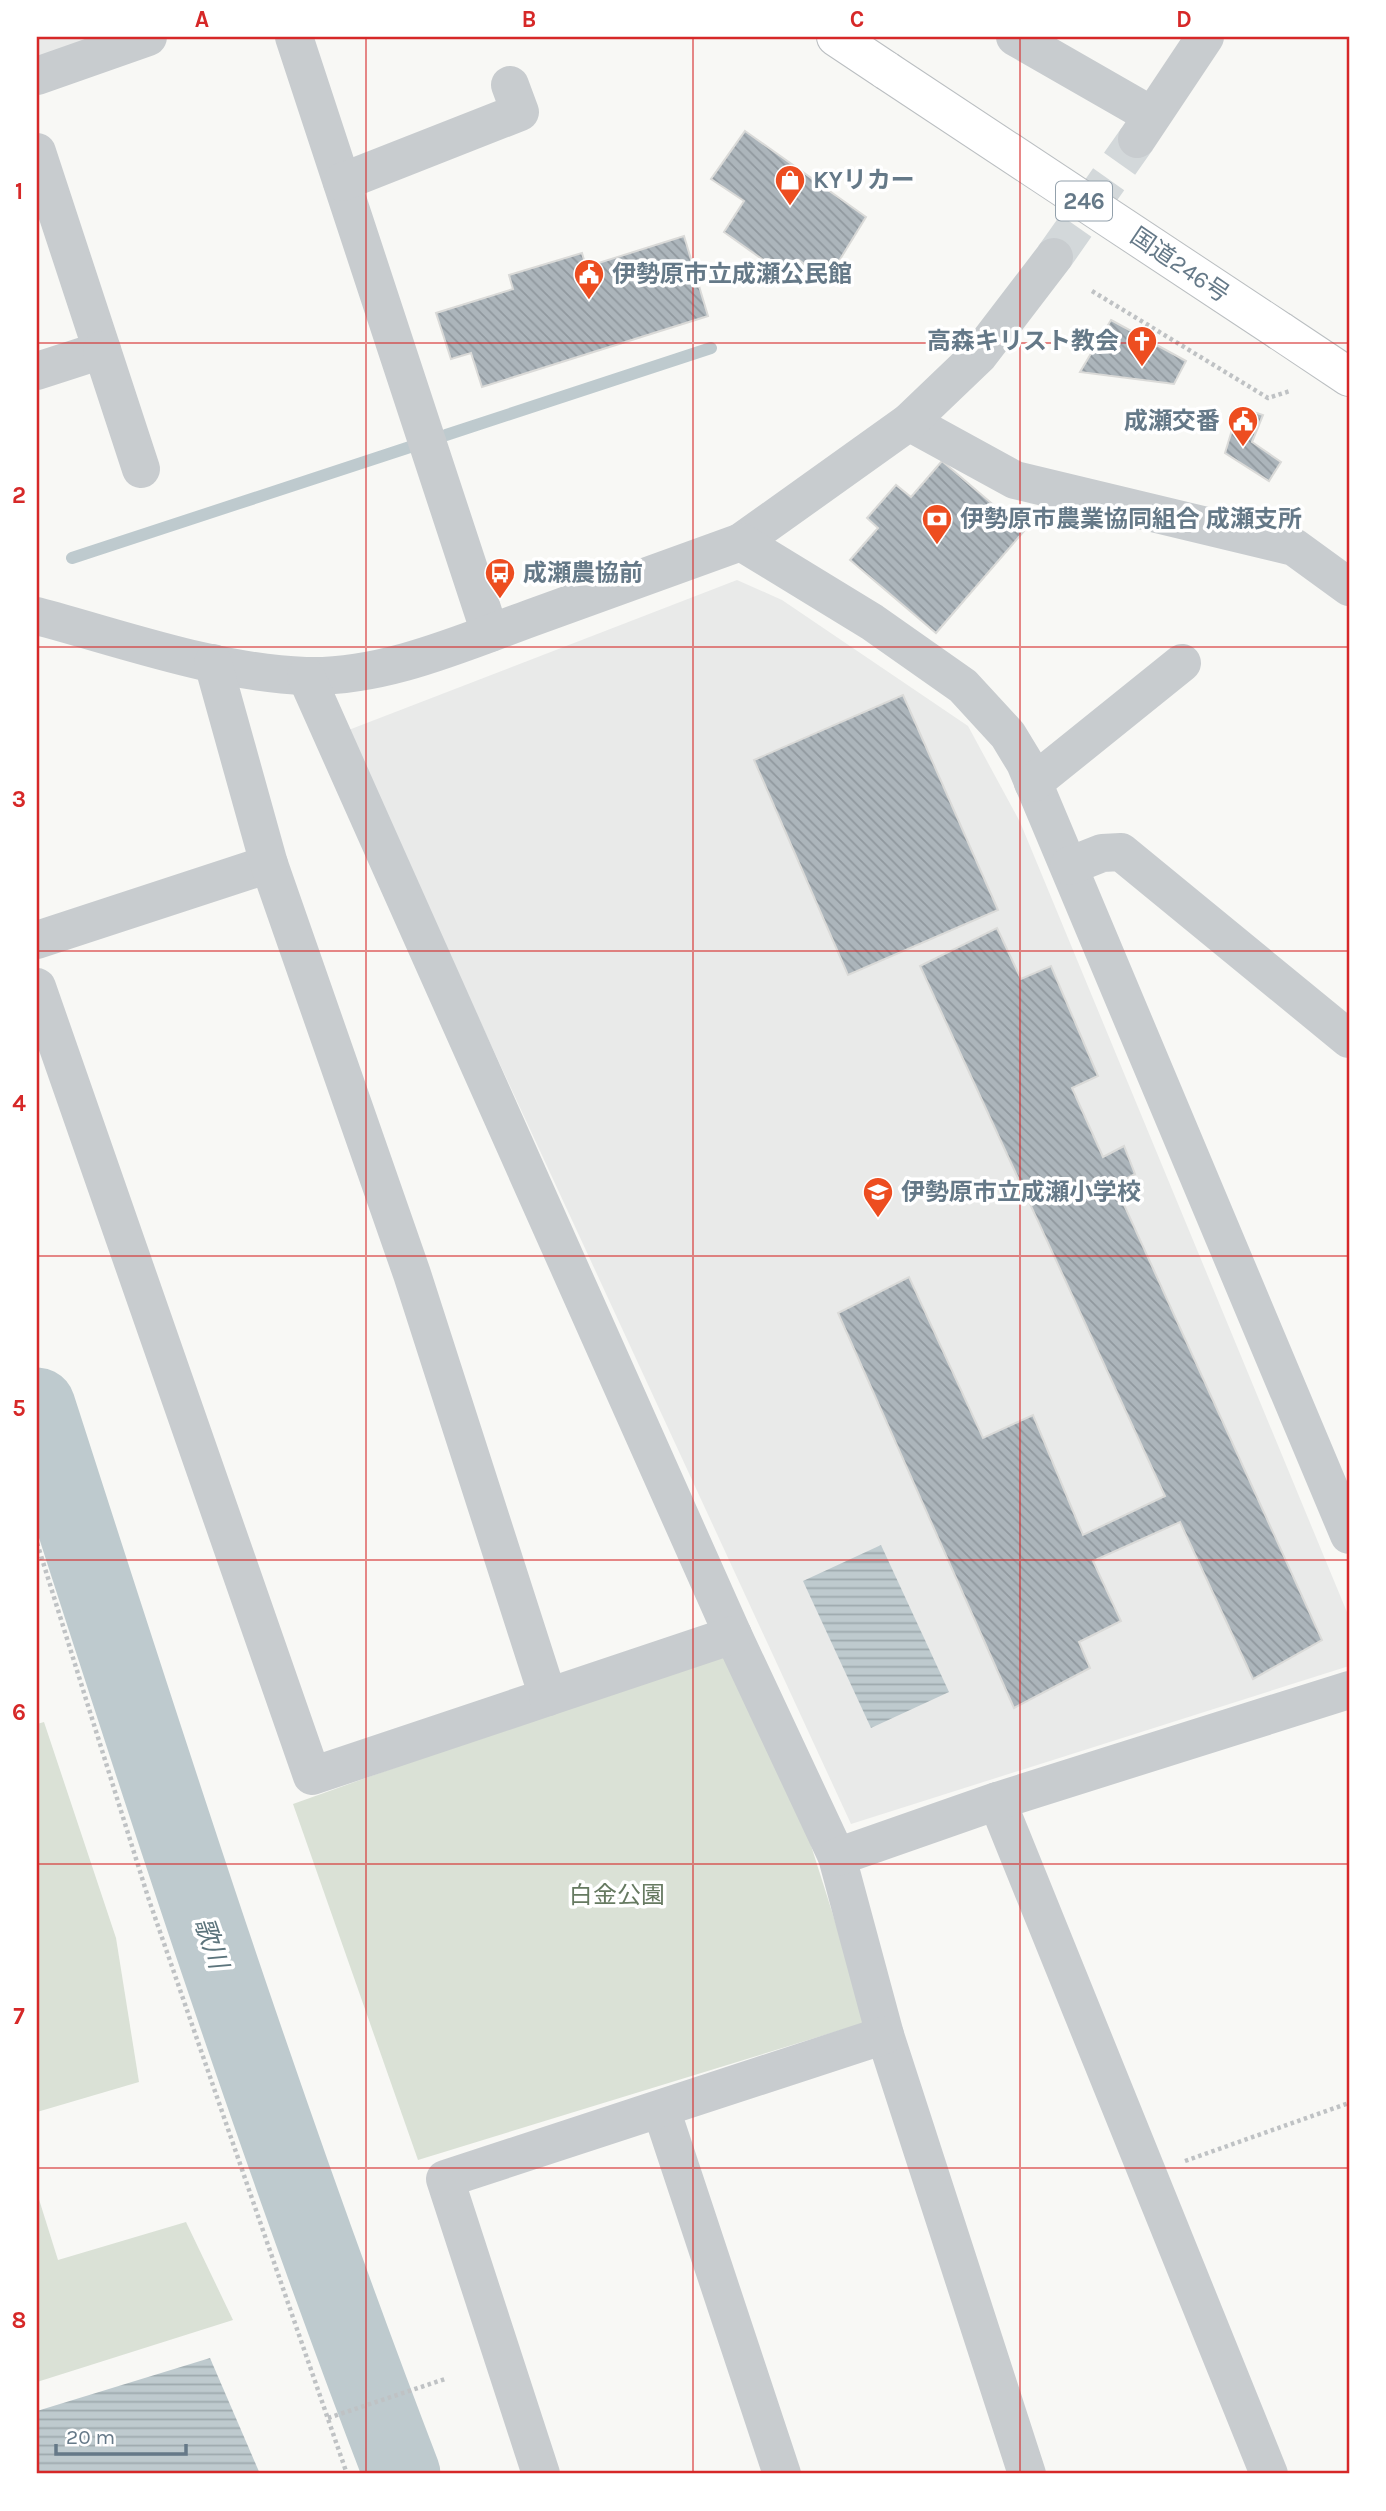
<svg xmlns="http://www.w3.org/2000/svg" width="1386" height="2511" font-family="Karla,'Noto Sans JP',sans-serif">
	<defs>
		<pattern id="water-rules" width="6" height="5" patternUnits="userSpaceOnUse" patternTransform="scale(1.75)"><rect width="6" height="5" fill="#becace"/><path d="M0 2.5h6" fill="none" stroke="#9ea9ad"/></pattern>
		<pattern id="building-back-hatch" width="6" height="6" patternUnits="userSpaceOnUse" patternTransform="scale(1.75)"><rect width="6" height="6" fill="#acb5bb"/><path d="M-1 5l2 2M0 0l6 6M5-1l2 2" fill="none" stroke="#90989e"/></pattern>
	</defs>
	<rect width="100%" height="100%" fill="#f8f8f5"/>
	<g fill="#e9eae9">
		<polygon points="37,37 97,37 39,57 37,55"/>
		<polygon points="737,580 782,600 968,726 1020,822 1349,1617 1349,1666 851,1824 346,731"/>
	</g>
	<g fill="#dae1d6">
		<polygon points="724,1650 808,1836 867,2022 418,2160 293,1804"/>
		<polygon points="44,1722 116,1938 139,2082 37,2112 37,1724"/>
		<polygon points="37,2193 58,2260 186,2222 233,2320 37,2382"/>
	</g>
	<g fill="url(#water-rules)">
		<polygon points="881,1545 949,1692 871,1728 803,1581"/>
		<polygon points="210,2358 260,2474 37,2474 37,2411"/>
	</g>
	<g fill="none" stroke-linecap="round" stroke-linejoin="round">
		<g stroke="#becace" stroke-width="12">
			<polyline points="446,435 711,348"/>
			<polyline points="72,558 413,446"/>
		</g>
		<path stroke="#becace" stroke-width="77" d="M37 1406C152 1764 267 2123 402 2474"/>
	</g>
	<g fill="url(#building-back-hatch)" stroke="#dadad8" stroke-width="2">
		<polygon points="745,131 866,217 839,261 813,271 799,260 787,277 724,232 744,201 711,179"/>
		<polygon points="684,236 708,316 482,387 471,353 451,359 436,313 513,289 509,275 582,253 586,267"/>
		<polygon points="1111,320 1186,361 1174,384 1080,372"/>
		<polygon points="1239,407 1263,415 1252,442 1281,462 1269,481 1225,453"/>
		<polygon points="942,461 1024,531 936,633 850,560 878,528 867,518 896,485 911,497"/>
		<polygon points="903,695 998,910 848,975 754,760"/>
		<polygon points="997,928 1021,979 1051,966 1098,1076 1072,1088 1103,1157 1124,1146 1135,1174 1115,1185 1322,1640 1253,1679 1180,1522 1093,1561 1121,1621 1079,1642 1090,1668 1014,1708 838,1313 909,1277 983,1438 1033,1415 1083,1535 1165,1496 920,966"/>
	</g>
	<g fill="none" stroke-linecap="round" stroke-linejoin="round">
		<polyline stroke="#d3d8da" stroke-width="38" stroke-dasharray="38 19" stroke-linecap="butt" points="1054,257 1137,139"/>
		<g stroke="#babec1" stroke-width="40">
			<g id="highway">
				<polyline points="836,37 887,71"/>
				<polyline points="1280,331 1349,377"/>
			</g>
		</g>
		<g stroke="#bfc2c4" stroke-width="4.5" stroke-dasharray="3.5 3.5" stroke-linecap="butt">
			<polyline points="1092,291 1268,398 1290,391"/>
			<polyline points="37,1543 148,1897 347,2474"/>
			<polyline points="1185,2161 1349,2103"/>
			<polyline points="328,2418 445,2379"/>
		</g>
		<g stroke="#c8cccf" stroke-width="38">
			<polyline points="294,37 490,633"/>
			<polyline points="1015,37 1151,115"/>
			<polyline points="37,76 148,37"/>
			<polyline points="1137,139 1205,37"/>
			<polyline points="37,152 102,350 37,371"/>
			<polyline points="342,182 520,112 510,85"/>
			<polyline points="102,350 141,469"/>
			<polyline points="909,422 1015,480 1294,547 1349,587"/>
			<polyline points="741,542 909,422 979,355 1054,257"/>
			<path d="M37 616C123 639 217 673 306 676 383 678 460 644 531 618 601 593 671 567 741 542L872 622 963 686 1008 735 1025 763 1349 1535"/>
			<polyline points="306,676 733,1635 837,1857 885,2035 1027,2474"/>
			<polyline points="1033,783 1182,663"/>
			<polyline points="1069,866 1102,853 1121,852 1349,1039"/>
			<polyline points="37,940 269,864"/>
			<polyline points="37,987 312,1776 548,1697 412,1274 269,864 213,663"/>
			<polyline points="548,1697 733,1635"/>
			<polyline points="997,1801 1269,2474"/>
			<polyline points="837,1857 997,1801 1349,1690"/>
			<polyline points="661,2109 782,2474"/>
			<polyline points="541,2474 445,2179 885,2035"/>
		</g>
		<use href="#highway" stroke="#fff" stroke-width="38"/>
		<g stroke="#babec1" stroke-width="40" stroke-linecap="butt">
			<polyline id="highway-bridge" points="887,71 1280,331"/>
		</g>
		<use href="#highway-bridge" stroke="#fff" stroke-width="38"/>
	</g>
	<path fill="none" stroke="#d62828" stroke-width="2" stroke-opacity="0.55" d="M366 37V2474M693 37V2474M1020 37V2474M37 343H1349M37 647H1349M37 951H1349M37 1256H1349M37 1560H1349M37 1864H1349M37 2168H1349"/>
	<defs>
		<g id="shop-pin" transform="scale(1.575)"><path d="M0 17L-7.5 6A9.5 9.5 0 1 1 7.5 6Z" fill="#ed4d20" stroke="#fff"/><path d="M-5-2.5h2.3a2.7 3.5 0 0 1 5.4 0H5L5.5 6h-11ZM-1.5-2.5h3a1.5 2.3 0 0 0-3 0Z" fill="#fff"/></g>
		<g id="civic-pin" transform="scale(1.575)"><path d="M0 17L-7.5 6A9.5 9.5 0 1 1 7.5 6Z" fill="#ed4d20" stroke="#fff"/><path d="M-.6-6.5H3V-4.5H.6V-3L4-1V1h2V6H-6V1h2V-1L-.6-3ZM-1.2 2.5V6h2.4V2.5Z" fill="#fff"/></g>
		<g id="church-pin" transform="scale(1.575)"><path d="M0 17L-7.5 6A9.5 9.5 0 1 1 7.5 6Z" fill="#ed4d20" stroke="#fff"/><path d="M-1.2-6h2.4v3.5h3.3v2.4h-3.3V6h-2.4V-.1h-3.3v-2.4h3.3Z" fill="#fff"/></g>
		<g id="bank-pin" transform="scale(1.575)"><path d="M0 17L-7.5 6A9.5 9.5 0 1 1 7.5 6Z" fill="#ed4d20" stroke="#fff"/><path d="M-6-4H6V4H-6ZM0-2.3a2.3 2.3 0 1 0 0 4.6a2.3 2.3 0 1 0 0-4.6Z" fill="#fff"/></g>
		<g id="bus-pin" transform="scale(1.575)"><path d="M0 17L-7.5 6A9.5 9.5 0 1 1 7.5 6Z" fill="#ed4d20" stroke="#fff"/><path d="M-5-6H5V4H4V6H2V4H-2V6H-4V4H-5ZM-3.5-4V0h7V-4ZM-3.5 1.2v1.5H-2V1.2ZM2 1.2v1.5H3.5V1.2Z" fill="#fff"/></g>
		<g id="school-pin" transform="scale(1.575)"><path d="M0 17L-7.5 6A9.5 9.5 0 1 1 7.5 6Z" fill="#ed4d20" stroke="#fff"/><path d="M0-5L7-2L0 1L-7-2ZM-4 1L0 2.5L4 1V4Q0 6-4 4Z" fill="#fff"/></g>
	</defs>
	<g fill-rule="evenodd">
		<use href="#shop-pin" x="790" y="180"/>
		<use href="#civic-pin" x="589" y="274"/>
		<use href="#church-pin" x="1142" y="341"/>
		<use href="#civic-pin" x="1243" y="421"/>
		<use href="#bank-pin" x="937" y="519"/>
		<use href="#bus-pin" x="500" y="573"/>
		<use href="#school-pin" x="878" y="1192"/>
	</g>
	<g text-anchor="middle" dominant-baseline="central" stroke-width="7" stroke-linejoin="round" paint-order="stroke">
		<rect fill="#fff" stroke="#93a1ac" stroke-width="2" x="1056" y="181.5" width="56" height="39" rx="5"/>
		<g font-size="23" font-weight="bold" fill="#657988">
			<text x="1084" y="201">246</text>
		</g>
		<g font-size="24" font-weight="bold" fill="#657988" stroke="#fff" text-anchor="start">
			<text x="813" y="180">KYリカー</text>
			<text x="612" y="274">伊勢原市立成瀬公民館</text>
			<text x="1119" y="341" text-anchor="end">高森キリスト教会</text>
			<text x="1220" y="421" text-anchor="end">成瀬交番</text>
			<text x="960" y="519">伊勢原市農業協同組合 成瀬支所</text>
			<text x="523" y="573">成瀬農協前</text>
			<text x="901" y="1192">伊勢原市立成瀬小学校</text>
		</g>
		<g font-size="24" fill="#657988" stroke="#fff">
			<text transform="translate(1180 265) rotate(34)">国道246号</text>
		</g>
		<g font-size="24" fill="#667a61" stroke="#fff">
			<text x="617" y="1895">白金公園</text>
		</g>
		<g font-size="26" font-style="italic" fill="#5c747c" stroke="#fff">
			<text transform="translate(211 1943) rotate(71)">歌川</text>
		</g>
	</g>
	<rect width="1386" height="2511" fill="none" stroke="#ffffff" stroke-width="77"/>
	<path d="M56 2444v10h130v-10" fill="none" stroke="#657988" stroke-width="3.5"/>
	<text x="66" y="2444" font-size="21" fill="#657988" stroke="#ffffff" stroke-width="5" paint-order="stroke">20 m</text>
	<rect x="38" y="38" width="1310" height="2434" fill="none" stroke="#d62828" stroke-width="2.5"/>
	<g font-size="23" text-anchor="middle" font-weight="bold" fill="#d62828">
		<text x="202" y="27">A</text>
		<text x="529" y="27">B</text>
		<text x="857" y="27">C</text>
		<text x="1184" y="27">D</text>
		<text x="19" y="199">1</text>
		<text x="19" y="503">2</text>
		<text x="19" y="807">3</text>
		<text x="19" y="1111">4</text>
		<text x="19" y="1416">5</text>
		<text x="19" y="1720">6</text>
		<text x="19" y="2024">7</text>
		<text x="19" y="2328">8</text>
	</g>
</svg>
